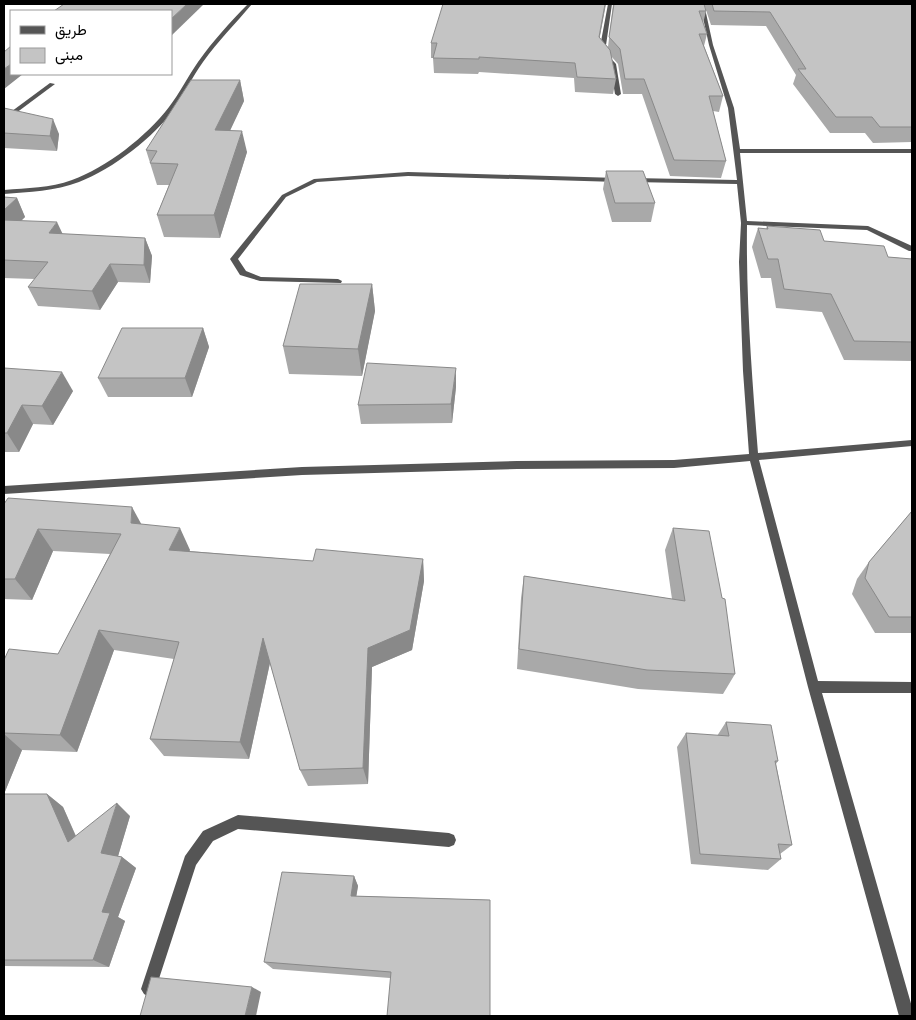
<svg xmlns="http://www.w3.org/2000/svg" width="916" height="1020" font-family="Lato,Vazirmatn,sans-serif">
	<rect width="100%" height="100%" fill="#fff"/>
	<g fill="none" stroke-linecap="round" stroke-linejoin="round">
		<g fill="#555" fill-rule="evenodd">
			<path d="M248 4H252C236 23 218 41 203 62 192 77 185 93 175 108 154 137 113 169 79 182 55 191 29 192 4 194V190C27 188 50 188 72 180 106 168 147 136 169 107 180 93 188 76 198 62 213 41 230 22 248 4Z"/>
			<polygon points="608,4 612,4 605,52 616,64 621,94 618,96 615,94 610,64 599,52"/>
			<path d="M700 4H704L713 45 734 108 740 149H912V153H740L747 221 868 226 912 246V251H909L867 230 747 225C746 301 752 377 758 453L912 440V446L759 460 818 681 912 682V693H822L912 1007V1016H899L808 687 750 461 674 468 517 469 302 475 4 494V486L302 467 517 461 674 460 749 454 743 371 739 262 741 223 737 184 632 182 629 180 632 178 737 180 728 108 709 45Z"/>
			<polygon points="50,83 55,84 4,122 4,117"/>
			<polygon points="408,172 618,178 621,180 618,182 408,176 317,182 286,197 238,259 246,271 261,277 338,279 342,281 341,283 260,281 240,275 230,259 282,195 314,179"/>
			<polygon points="238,815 449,833 454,835 456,840 454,845 449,847 238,829 213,841 196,865 154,994 149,997 144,994 141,989 185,856 203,831"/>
		</g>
	</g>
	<g fill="#a9a9a9">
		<polygon points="613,4 704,4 706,11 703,24 707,34 704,46 723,96 719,112 713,111 726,161 721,178 670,176 642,94 623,94 618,64 611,56 616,79 613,94 575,92 574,78 479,72 478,74 434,73 433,58 431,58 431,43 600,38 608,47"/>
		<polygon points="704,4 912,4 912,142 873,143 865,133 830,133 793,84 796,75 766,26 711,25"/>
		<polygon points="240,80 244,101 230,130 247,152 220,238 164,237 157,215 169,185 157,185 146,150"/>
		<polygon points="4,108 59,134 57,151 4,148"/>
		<polygon points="606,171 655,203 651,222 612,222 603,189"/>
		<polygon points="4,197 17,198 25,217 21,221 63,234 145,238 152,256 150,283 118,282 100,310 38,306 28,287 35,279 4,278"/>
		<polygon points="767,226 824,241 888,257 912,259 912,361 844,360 822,312 776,308 771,278 761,278 752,247 758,228 766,229"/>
		<polygon points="372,284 375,311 362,376 289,374 283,346"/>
		<polygon points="203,328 209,347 192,397 108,397 98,378"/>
		<polygon points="4,368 73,391 53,425 33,424 19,452 4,452"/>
		<polygon points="456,387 452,423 361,424 358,405"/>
		<polygon points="4,504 141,524 190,550 189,551 313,561 423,559 424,581 412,650 372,667 368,784 308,786 300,770 270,663 249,759 164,756 150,739 174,659 114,650 77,752 22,750 4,794 4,660 58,654 110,554 53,551 32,600 4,599"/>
		<polygon points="912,511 912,633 875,633 852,594 857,579 869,562"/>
		<polygon points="673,528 735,674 723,694 638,689 517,669 521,598 524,576 672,599 665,550"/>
		<polygon points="726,722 778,761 776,764 792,845 780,854 781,859 768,870 691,864 677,747 686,733 717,736"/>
		<polygon points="4,794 47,794 63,807 76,836 130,816 118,856 122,857 136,868 118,917 125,921 109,967 4,966"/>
		<polygon points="354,876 358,886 356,896 490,900 390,978 273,969 264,962"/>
	</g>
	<g fill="#898989">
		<polygon points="187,4 204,4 171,36 171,19"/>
		<polygon points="605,4 606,4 597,52 599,37"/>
		<polygon points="11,64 11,74 23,74 4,89 4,69"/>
		<polygon points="240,80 244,101 220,152 215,130"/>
		<polygon points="53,119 59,134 57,151 50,136"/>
		<polygon points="242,131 247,152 220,238 214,215"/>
		<polygon points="17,198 25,217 4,237 4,210"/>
		<polygon points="57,222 66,241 49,233"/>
		<polygon points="145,238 152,256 150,283 144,265"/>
		<polygon points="110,264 118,282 100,310 92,291"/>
		<polygon points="372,284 375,311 362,376 358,349"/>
		<polygon points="203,328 209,347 192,397 185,378"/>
		<polygon points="456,368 456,387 452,423 451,404"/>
		<polygon points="62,372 73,391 53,425 42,406"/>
		<polygon points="22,405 33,424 19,452 7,433"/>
		<polygon points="132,507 144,529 131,523"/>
		<polygon points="180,528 190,550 180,571 169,550"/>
		<polygon points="38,529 53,551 32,600 15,579"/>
		<polygon points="423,559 424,581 412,650 372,667 368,784 363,768 368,648"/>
		<polygon points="99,630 114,650 77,752 60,735"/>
		<polygon points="263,638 271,658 249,759 240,742"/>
		<polygon points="4,734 22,750 4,794"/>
		<polygon points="47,794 63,807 83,853 68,842"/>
		<polygon points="117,803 130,816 116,863 101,853"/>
		<polygon points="122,857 136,868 118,917 125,921 109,967 93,960 102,912"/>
		<polygon points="354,876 358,886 355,905 351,896"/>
		<polygon points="252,987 261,992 256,1016 245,1016"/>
	</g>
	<g fill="#c4c4c4" stroke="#898989">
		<polygon points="64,4 187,4 171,19 171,11 54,11"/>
		<polygon points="443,4 605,4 599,37 610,50 616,79 577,77 575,63 479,57 479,59 433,58 437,43 431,43"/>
		<polygon points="614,4 704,4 706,11 699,11 707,34 699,34 723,96 709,96 726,161 674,160 644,79 625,79 620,49 609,37"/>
		<polygon points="712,4 912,4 912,127 880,127 872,117 836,117 798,69 806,69 770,12 714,11"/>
		<polygon points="11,46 11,64 4,69 4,52"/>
		<polygon points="191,80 240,80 215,130 242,131 214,215 157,215 178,164 150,163 157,151 146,150"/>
		<polygon points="4,108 53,119 50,136 4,133"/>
		<polygon points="606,171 643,171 655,203 615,203"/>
		<polygon points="4,197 17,198 4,210"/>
		<polygon points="4,220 57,222 49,233 145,238 144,265 110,264 92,291 28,287 48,262 4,260"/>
		<polygon points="767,226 820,230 824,241 884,246 888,257 912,259 912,342 854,341 831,294 784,289 778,259 768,259 758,228 768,229"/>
		<polygon points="300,284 372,284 358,349 283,346"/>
		<polygon points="122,328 203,328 185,378 98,378"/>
		<polygon points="367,363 456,368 451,404 358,405"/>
		<polygon points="4,368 62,372 42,406 22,405 7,433 4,433"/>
		<polygon points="8,498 132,507 131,523 180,528 169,550 313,561 316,549 423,559 410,630 368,648 363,768 300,770 263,638 240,742 150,739 179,642 99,630 60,735 4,733 4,660 9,649 58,654 121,534 38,529 15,579 4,579 4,504"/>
		<polygon points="912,511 912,617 889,617 865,578 869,562"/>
		<polygon points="673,528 709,531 722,598 725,599 735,674 647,670 519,649 524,576 685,601"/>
		<polygon points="726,722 771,725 778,761 775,761 792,845 778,844 781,859 700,854 686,733 729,736"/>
		<polygon points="4,794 47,794 68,842 117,803 101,853 122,857 102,912 110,913 93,960 4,960"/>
		<polygon points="282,872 354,876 351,896 490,900 490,1016 387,1016 391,972 264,962"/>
		<polygon points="151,977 252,987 245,1016 140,1016"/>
	</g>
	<rect width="916" height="1020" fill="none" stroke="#000000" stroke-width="10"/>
	<rect x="10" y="10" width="162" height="65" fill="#ffffff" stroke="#999999"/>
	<rect x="20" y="26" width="25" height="8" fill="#555555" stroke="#999999"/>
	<text x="55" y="35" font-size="15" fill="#000000">طريق</text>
	<rect x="20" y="48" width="25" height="15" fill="#c4c4c4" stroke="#999999"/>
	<text x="55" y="60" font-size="15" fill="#000000">مبنى</text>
</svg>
